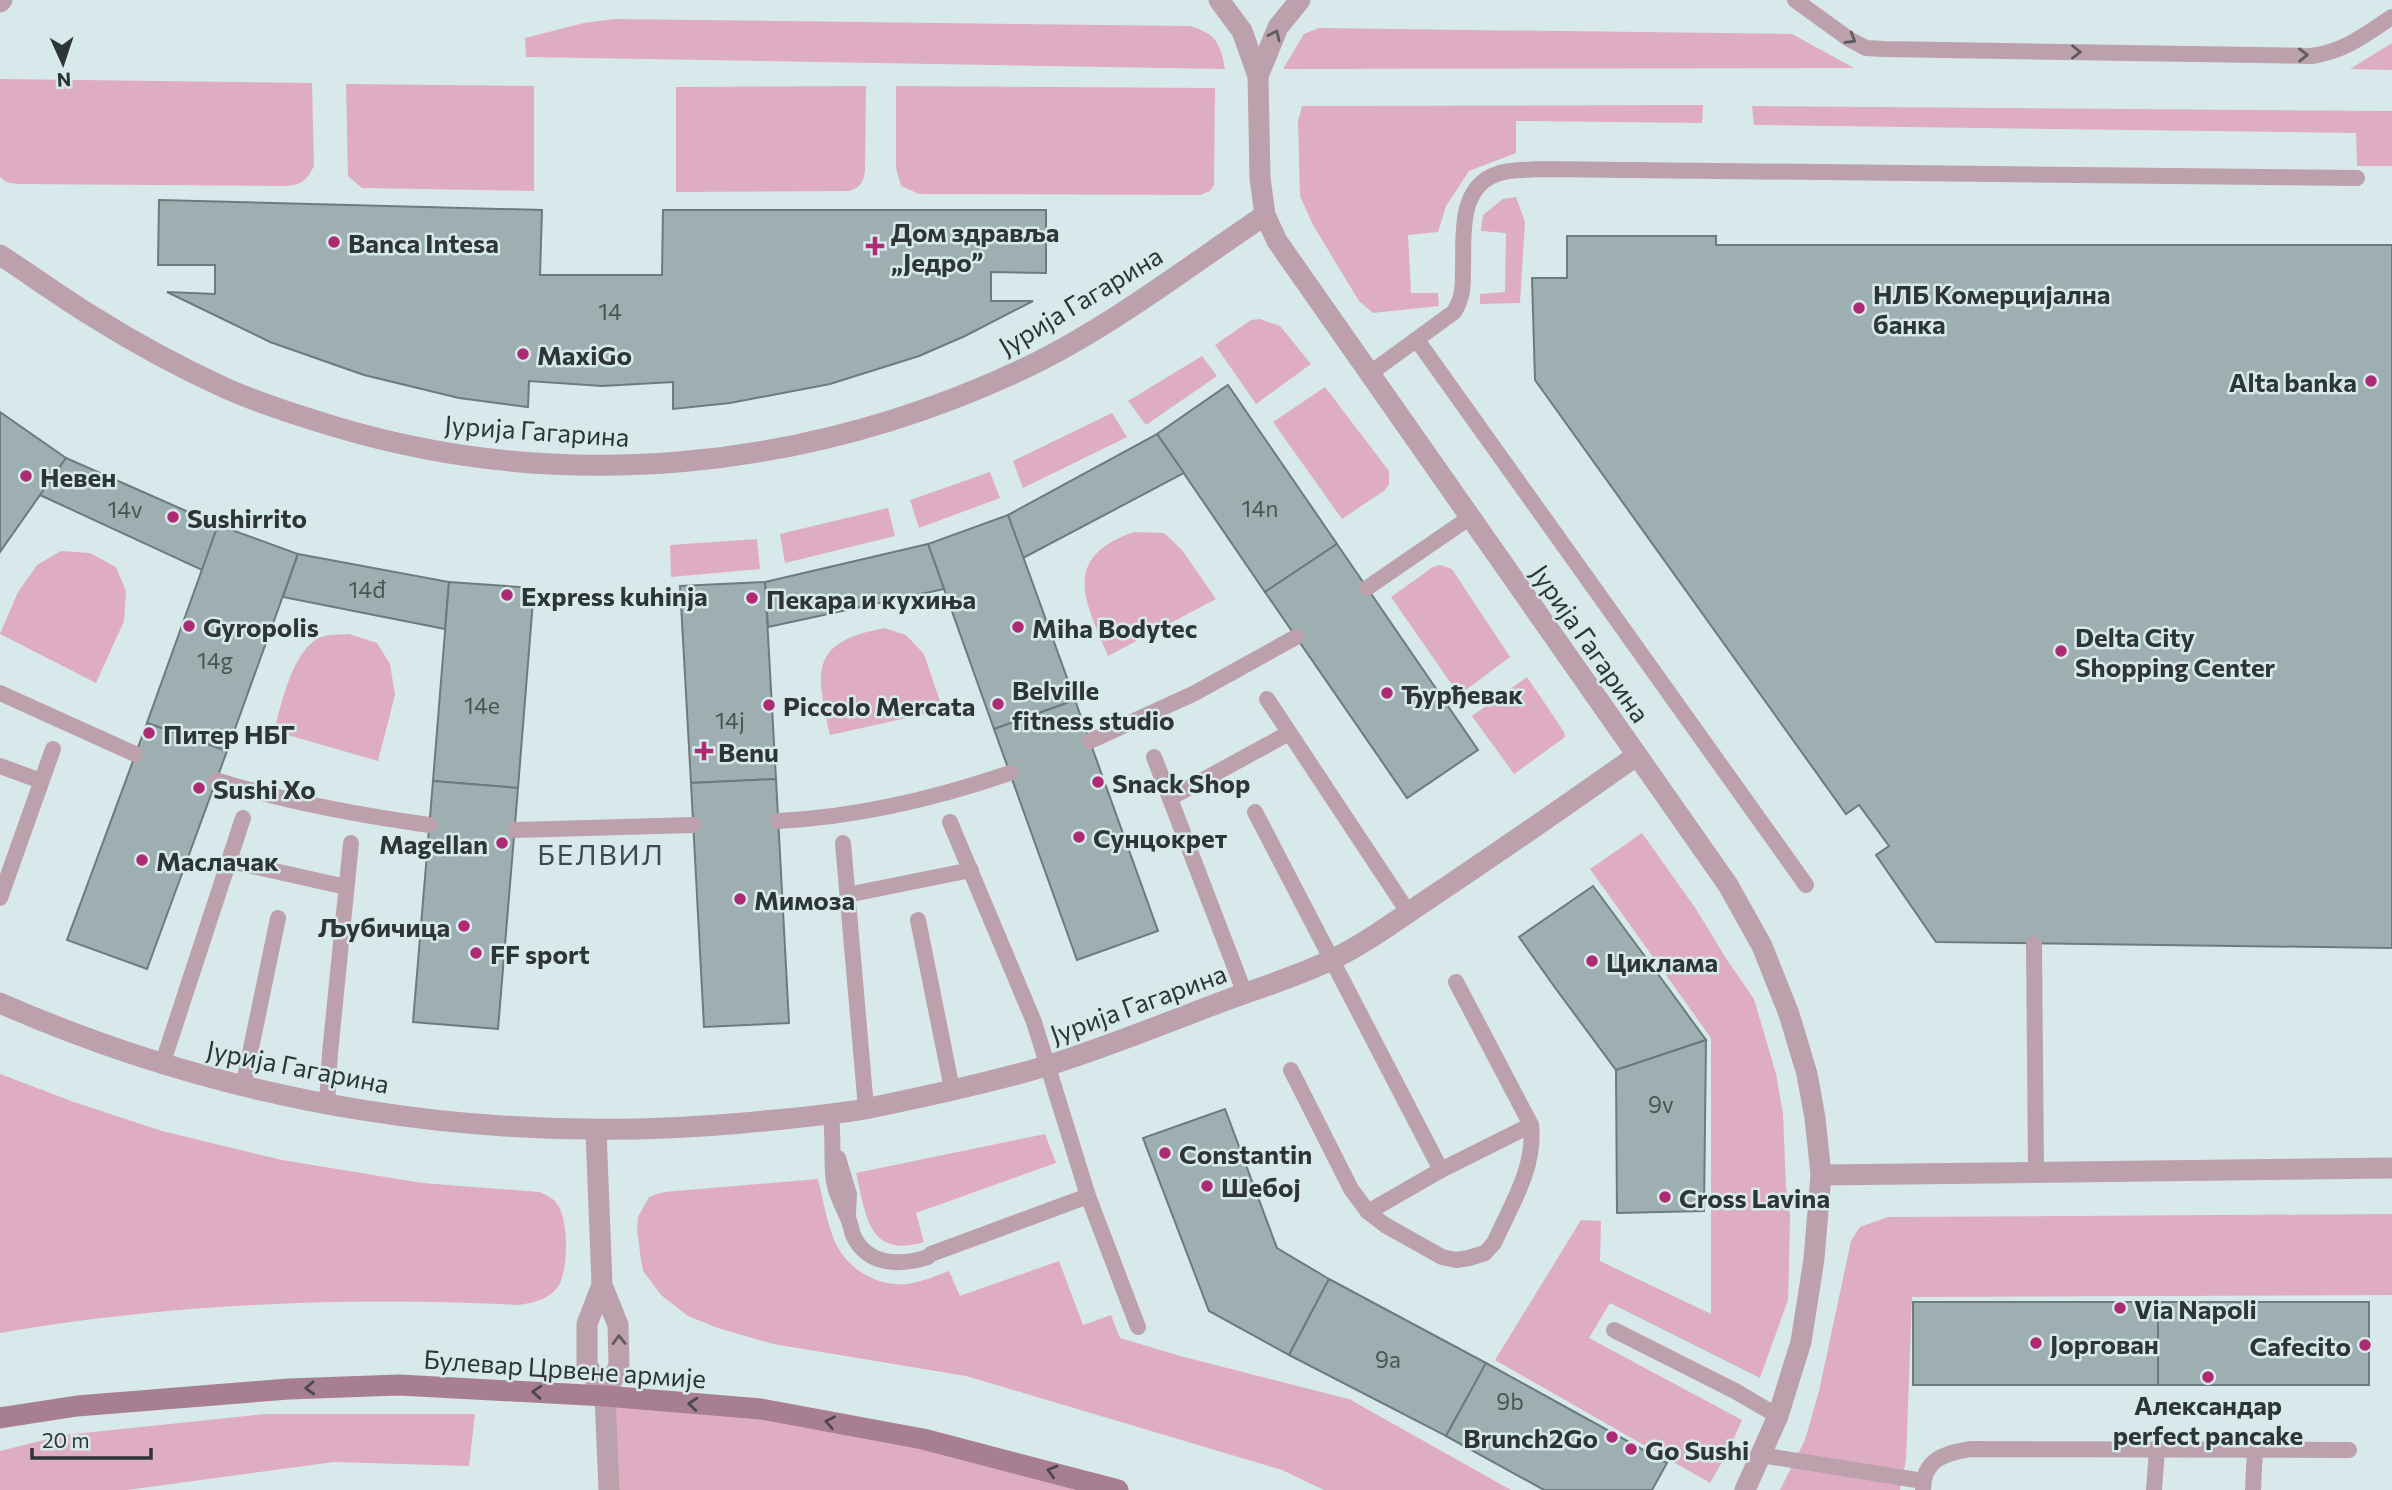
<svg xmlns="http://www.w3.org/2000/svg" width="2392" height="1490" font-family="Commissioner,sans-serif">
	<rect width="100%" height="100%" fill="#d8e9ec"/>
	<g fill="#deadc2">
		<path d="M614 19 1190 26C1216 34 1220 42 1225 69L526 57 525 38 584 23Z"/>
		<polygon points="1319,28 1792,34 1854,68 1283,69 1304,34"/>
		<polygon points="2392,43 2392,70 2350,69"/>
		<path d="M0 79 312 83 314 166C307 180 301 185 286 186L17 184 6 182 0 177Z"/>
		<polygon points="346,84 534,86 534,191 362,188 348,176"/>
		<path d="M866 86 865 169C864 182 861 187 849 191L676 192V87Z"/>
		<polygon points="896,86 1215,88 1214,185 1210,191 1200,195 919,194 901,186 896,168"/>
		<polygon points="1703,105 1702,123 1516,121 1516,153 1469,171 1446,206 1438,232 1408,235 1411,293 1438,293 1439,306 1373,313 1359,301 1313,225 1300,196 1298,121 1302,106"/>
		<polygon points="1752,106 2392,111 2392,166 2357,166 2356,133 1754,125"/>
		<polygon points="1516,197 1525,222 1520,303 1480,304 1480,294 1505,292 1506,233 1481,231 1483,215 1503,199"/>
		<polygon points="1260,319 1280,326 1311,364 1256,404 1215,345 1251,320"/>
		<polygon points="1202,356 1217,376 1146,425 1128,401"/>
		<polygon points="1325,387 1389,471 1389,484 1385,490 1342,519 1273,422"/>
		<polygon points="1112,413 1127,437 1023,488 1013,461"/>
		<polygon points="990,472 1000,498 919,528 910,500"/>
		<polygon points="888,508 895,536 785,563 780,534"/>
		<path d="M1134 532 1164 533 1182 550 1216 599 1108 656C1085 600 1060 558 1134 532Z"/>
		<polygon points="757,539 760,569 671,577 670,545"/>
		<polygon points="61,551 90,553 116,567 126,591 124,621 96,683 0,634 18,592 37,565"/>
		<polygon points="1440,565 1452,569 1510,657 1459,695 1391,597 1433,567"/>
		<path d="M884 628 906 635 924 654 943 710 830 735C816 670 809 643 884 628Z"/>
		<path d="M349 634 377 643 390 664 395 695 378 761 274 731C281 705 293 648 321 637 329 634 340 635 349 634Z"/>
		<polygon points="1527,677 1564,732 1565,737 1514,774 1472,716"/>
		<polygon points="1642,833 1696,909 1727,960 1754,999 1776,1074 1783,1114 1786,1186 1790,1216 1789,1265 1788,1300 1760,1378 1610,1303 1589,1338 1742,1420 1728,1452 1710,1483 1495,1360 1581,1220 1601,1221 1600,1261 1711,1314 1711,1038 1590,869"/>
		<path d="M0 1074 74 1102 162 1131 282 1160 422 1183 539 1192C546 1195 552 1197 557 1204 569 1219 569 1273 557 1288 548 1300 531 1303 518 1305 346 1296 169 1304 0 1333Z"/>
		<path d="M1045 1134 1056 1163 916 1213 924 1242C868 1259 866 1215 856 1173Z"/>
		<path d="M818 1179C823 1198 826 1219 833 1237 844 1267 875 1287 907 1284 921 1282 936 1276 949 1271L960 1296 1059 1261 1083 1325 1111 1315 1120 1338 1184 1357 1349 1399 1511 1490H1324L1282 1470 966 1376 773 1344 718 1328 688 1316 661 1295 643 1271 641 1260 637 1230 638 1217 649 1197 664 1192Z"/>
		<polygon points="2392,1214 2392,1295 1912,1297 1906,1460 1900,1490 1780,1490 1805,1440 1819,1391 1851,1241 1860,1227 1888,1217"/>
		<polygon points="605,1396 761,1409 1118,1490 609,1490"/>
		<polygon points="265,1414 475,1414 469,1466 334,1462 127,1490 0,1490 0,1451 64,1435"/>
	</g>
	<g fill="#9eafb1" stroke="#6b7b7e" stroke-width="2">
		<polygon points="159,200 542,210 540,275 662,275 663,210 1046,210 1046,273 991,272 991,301 1033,301 965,336 919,356 830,384 730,403 673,409 673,382 602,386 529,381 528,407 459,398 364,375 270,342 167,292 215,294 215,265 158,265"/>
		<polygon points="1567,236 1716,236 1716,245 2392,245 2392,948 1936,942 1876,855 1889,846 1859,805 1846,814 1535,380 1532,278 1567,278"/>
		<polygon points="1228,385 1337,544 1265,592 1157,434"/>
		<polygon points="0,412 66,458 0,552"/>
		<polygon points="1157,434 1184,473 1023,558 1008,515"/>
		<polygon points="66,458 218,525 202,570 40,495"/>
		<polygon points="1008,515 1075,700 994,729 928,544"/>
		<polygon points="218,525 298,554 227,751 147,723"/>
		<polygon points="928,544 944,589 768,627 765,582"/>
		<polygon points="1337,544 1478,750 1407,798 1265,592"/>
		<polygon points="298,554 449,582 445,629 283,597"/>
		<polygon points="449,582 534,588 518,788 433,781"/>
		<polygon points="765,582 776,779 691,783 680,586"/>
		<polygon points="1075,700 1158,931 1077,960 994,729"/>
		<polygon points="147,723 227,751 147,969 67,940"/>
		<polygon points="776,779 789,1023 704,1027 691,783"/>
		<polygon points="433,781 518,788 498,1029 413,1022"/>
		<polygon points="1593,886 1666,985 1706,1040 1616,1070 1556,989 1519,937"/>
		<polygon points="1706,1040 1704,1211 1617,1213 1616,1070"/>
		<polygon points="1225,1109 1277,1248 1329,1279 1289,1355 1209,1311 1143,1138"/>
		<polygon points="1329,1279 1486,1363 1446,1436 1289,1355"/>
		<rect x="1913" y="1302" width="245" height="83"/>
		<rect x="2158" y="1302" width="211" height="83"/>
		<polygon points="1486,1363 1667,1463 1652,1490 1544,1490 1446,1436"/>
	</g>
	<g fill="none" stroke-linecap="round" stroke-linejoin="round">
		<g stroke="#bca1ac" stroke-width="16">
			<path d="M1795 0 1849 39 1866 48 1884 49 2312 56C2347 50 2363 36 2392 17"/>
			<polyline points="1417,340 1806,885"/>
			<path d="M1369 374 1454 312C1463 298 1463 285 1463 270 1464 239 1458 192 1492 176 1506 169 1525 170 1541 169L2357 178"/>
			<polyline points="1367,588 1469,518"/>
			<polyline points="0,693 135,754"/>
			<polyline points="1267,699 1408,912"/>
			<polyline points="1090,741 1193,694 1296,637"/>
			<polyline points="1154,757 1245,994"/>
			<polyline points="0,766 41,781"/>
			<path d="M216 780C285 802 357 815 429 825"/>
			<polyline points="1170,798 1289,733"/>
			<polyline points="1255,812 1441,1170"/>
			<path d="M778 821C856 817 937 798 1010 773"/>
			<polyline points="950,822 1034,1022 1088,1196 1138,1327"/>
			<polyline points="515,830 693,825"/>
			<polyline points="843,843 866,1108"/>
			<polyline points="230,861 346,887"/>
			<polyline points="847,895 971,870"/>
			<polyline points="0,898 53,749"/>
			<polyline points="918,920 952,1089"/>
			<polyline points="2034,944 2036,1172"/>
			<polyline points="162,1065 243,818"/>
			<path d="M1291 1070 1351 1189 1368 1212 1385 1225 1442 1257 1456 1260 1469 1258 1485 1253 1494 1243C1511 1205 1536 1167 1531 1125L1456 982"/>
			<polyline points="243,1087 278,918"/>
			<polyline points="327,1104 330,1053 351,843"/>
			<path d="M831 1114C833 1134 832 1154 833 1174 834 1190 840 1200 846 1214 850 1221 851 1228 853 1235 867 1266 900 1266 928 1257"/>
			<polyline points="838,1158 849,1194 848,1214"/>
			<polyline points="1368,1212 1441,1170 1531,1125"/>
			<polyline points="931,1254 1088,1196"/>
			<polyline points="1614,1330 1735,1391 1778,1416"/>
			<polyline points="1761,1455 1923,1481"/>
			<path d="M1923 1490C1923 1459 1945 1453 1971 1449L2349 1450"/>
			<polyline points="2154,1490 2157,1449"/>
			<polyline points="2253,1490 2255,1449"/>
		</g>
		<g stroke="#bca1ac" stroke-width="21">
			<polyline points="1219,0 1242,31 1258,76 1260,178 1265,215 1277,241 1728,885 1762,946 1789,1014 1807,1074 1815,1118 1821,1175 1814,1259 1801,1342 1778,1416 1745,1490"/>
			<polyline points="0,2 2,0"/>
			<polyline points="1258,76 1278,27 1300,0"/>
			<path d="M0 255C31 275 61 297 92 316 135 343 179 367 225 388 261 404 299 416 336 427 564 495 807 470 1021 370 1108 329 1186 268 1265 215"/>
			<path d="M0 1003C234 1106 488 1146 743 1123 784 1119 824 1116 865 1109 924 1097 985 1084 1043 1067 1099 1050 1153 1028 1208 1007 1248 991 1292 979 1331 960 1363 945 1397 920 1427 900 1497 853 1567 805 1636 756"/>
			<polyline points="596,1130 602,1285 618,1325 619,1365 605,1396 609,1490"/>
			<polyline points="1821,1175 2392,1168"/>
			<polyline points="602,1285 587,1324 587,1365 605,1396"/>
		</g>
		<polyline stroke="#a77f90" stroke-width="21" points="0,1418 77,1406 289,1389 399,1385 605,1396 761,1409 923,1439 1118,1490"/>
	</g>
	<defs><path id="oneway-chevron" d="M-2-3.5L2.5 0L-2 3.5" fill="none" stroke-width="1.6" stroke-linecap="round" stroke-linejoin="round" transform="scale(1.75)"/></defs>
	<g stroke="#605b5f">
		<use href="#oneway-chevron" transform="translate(1275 35) rotate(-65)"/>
		<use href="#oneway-chevron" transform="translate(1851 39) rotate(31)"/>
		<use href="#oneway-chevron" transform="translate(2076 52) rotate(1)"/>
		<use href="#oneway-chevron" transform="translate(2303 55) rotate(-1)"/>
		<use href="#oneway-chevron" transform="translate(619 1340) rotate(-91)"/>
	</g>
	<g stroke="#4c484c">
		<use href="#oneway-chevron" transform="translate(310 1388) rotate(178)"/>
		<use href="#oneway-chevron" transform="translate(537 1392) rotate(-176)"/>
		<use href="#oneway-chevron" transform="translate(693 1404) rotate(-175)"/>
		<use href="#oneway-chevron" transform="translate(830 1422) rotate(-169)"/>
		<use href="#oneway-chevron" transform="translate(1052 1471) rotate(-164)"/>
	</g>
	<g fill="#ae2b74" stroke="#d8e9ec" stroke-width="2.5">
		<circle cx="334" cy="242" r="7"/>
		<path d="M871.5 235.5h7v7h7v7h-7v7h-7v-7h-7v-7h7z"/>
		<circle cx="1859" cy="308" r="7"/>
		<circle cx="523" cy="354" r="7"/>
		<circle cx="2371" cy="381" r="7"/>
		<circle cx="26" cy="476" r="7"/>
		<circle cx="173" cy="517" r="7"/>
		<circle cx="507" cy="595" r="7"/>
		<circle cx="752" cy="598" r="7"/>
		<circle cx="189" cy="626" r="7"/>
		<circle cx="1018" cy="627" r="7"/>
		<circle cx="2061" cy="651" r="7"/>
		<circle cx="1387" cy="693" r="7"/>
		<circle cx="998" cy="704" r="7"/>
		<circle cx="769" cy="705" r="7"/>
		<circle cx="149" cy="733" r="7"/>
		<path d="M700.5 740.5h7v7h7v7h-7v7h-7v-7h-7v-7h7z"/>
		<circle cx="1098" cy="782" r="7"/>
		<circle cx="199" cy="788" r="7"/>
		<circle cx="1079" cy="837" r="7"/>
		<circle cx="502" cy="843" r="7"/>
		<circle cx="142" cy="860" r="7"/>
		<circle cx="740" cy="899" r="7"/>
		<circle cx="464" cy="926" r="7"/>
		<circle cx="476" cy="953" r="7"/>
		<circle cx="1592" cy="961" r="7"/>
		<circle cx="1165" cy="1153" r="7"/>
		<circle cx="1207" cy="1186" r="7"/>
		<circle cx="1665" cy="1197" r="7"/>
		<circle cx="2120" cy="1308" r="7"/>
		<circle cx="2036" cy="1343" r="7"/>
		<circle cx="2365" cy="1345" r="7"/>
		<circle cx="2208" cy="1377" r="7"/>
		<circle cx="1612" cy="1437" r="7"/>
		<circle cx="1631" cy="1449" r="7"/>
	</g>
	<g text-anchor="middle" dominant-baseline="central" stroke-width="5" stroke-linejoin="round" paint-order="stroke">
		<g font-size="23" fill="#4a5455">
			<text x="610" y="311">14</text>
			<text x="1260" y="508">14n</text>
			<text x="125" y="509">14v</text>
			<text x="367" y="589">14đ</text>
			<text x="215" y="660">14g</text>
			<text x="482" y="705">14e</text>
			<text x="730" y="720">14j</text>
			<text x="1661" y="1104">9v</text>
			<text x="1388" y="1359">9a</text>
			<text x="1510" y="1401">9b</text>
		</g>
		<g font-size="26" font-weight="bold" fill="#2e3536" stroke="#d8e9ec" text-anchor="start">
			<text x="891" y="231">Дом здравља<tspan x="891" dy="30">„Једро”</tspan></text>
			<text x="348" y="242">Banca Intesa</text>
			<text x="1873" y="293">НЛБ Комерцијална<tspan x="1873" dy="30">банка</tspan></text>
			<text x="537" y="354">MaxiGo</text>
			<text x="2357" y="381" text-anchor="end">Alta banka</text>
			<text x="40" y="476">Невен</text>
			<text x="187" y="517">Sushirrito</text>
			<text x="521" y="595">Express kuhinja</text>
			<text x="766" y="598">Пекара и кухиња</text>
			<text x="203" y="626">Gyropolis</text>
			<text x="1032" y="627">Miha Bodytec</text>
			<text x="2075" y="636">Delta City<tspan x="2075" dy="30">Shopping Center</tspan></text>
			<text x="1012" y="689">Belville<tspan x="1012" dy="30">fitness studio</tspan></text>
			<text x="1401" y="693">Ђурђевак</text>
			<text x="783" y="705">Piccolo Mercata</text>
			<text x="163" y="733">Питер НБГ</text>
			<text x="718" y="751">Benu</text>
			<text x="1112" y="782">Snack Shop</text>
			<text x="213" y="788">Sushi Xo</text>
			<text x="1093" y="837">Сунцокрет</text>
			<text x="488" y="843" text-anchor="end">Magellan</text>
			<text x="156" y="860">Маслачак</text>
			<text x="754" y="899">Мимоза</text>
			<text x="450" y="926" text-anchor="end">Љубичица</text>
			<text x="490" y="953">FF sport</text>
			<text x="1606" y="961">Циклама</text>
			<text x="1179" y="1153">Constantin</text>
			<text x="1221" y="1186">Шебој</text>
			<text x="1679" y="1197">Cross Lavina</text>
			<text x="2134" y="1308">Via Napoli</text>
			<text x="2050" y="1343">Јоргован</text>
			<text x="2351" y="1345" text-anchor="end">Cafecito</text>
			<text x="2208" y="1404" text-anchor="middle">Александар<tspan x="2208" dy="30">perfect pancake</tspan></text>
			<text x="1598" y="1437" text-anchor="end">Brunch2Go</text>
			<text x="1645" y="1449">Go Sushi</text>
		</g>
		<g font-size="26" fill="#2e3536" stroke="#d8e9ec">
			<text transform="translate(1080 300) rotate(-31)">Јурија Гагарина</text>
			<text transform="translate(537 430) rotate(4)">Јурија Гагарина</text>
			<text transform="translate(1591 643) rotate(55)">Јурија Гагарина</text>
			<text transform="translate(1138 1003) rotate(-20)">Јурија Гагарина</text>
			<text transform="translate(298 1066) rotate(11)">Јурија Гагарина</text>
			<text transform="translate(565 1368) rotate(4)">Булевар Црвене армије</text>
		</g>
		<g font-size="28" letter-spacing="2" fill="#3c4a4d" stroke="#d8e9ec">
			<text x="601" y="854">БЕЛВИЛ</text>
		</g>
	</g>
	<g transform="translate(63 63) rotate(177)" stroke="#d8e9ec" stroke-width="5" paint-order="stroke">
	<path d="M0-5L12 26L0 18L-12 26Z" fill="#2e3536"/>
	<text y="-10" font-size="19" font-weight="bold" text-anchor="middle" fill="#2e3536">N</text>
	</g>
	<path d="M32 1448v10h119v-10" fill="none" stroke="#2e3536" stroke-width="3.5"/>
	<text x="42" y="1448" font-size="21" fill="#2e3536" stroke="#d8e9ec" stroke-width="5" paint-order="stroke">20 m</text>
</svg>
